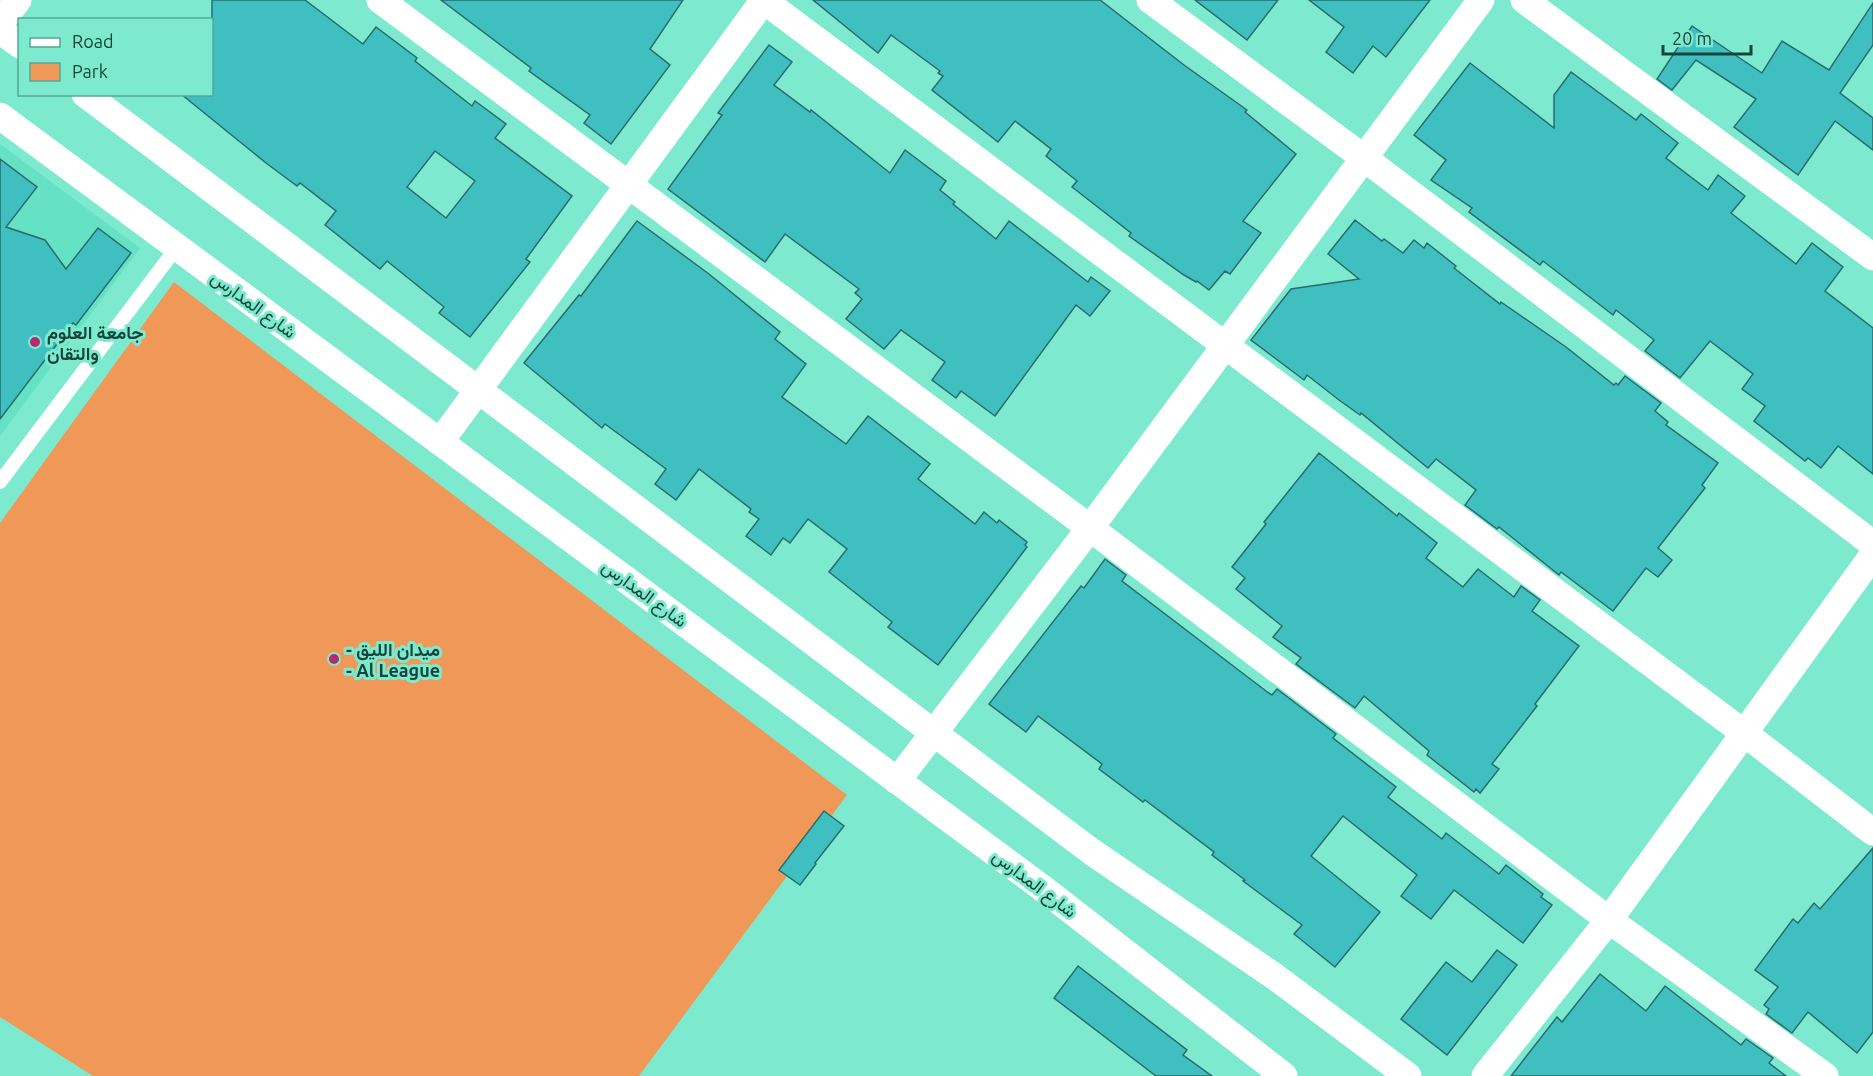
<svg xmlns="http://www.w3.org/2000/svg" width="1873" height="1076" font-family="Ubuntu,Vazirmatn,sans-serif">
	<rect width="100%" height="100%" fill="#7dead0"/>
	<polygon fill="#65e1c4" points="0,144 140,248 0,436"/>
	<polygon fill="#f09857" points="174,282 847,795 639,1076 93,1076 0,1017 0,523"/>
	<g fill="#40bfc0" stroke="#2b6c6c" stroke-width="1.5" fill-rule="evenodd">
		<path d="M212 0H305L363 44 376 27 417 58 415 61 472 106 475 101 506 124 495 138 572 196 526 259 530 262 470 337 439 313 444 307 387 261 380 269 325 225 336 211 300 183 297 186 266 163 181 94H212ZM435 151 475 181 446 218 407 187Z"/>
		<polygon points="441,0 683,0 650,49 670,65 611,144 584,123 590,115 529,71 531,68"/>
		<polygon points="813,0 1100,0 1184,65 1247,110 1245,112 1296,154 1243,221 1261,233 1230,274 1225,271 1209,290 1197,281 1196,282 1184,275 1129,236 1131,233 1072,187 1077,181 1046,156 1051,149 1015,121 998,142 932,90 943,76 938,73 940,71 891,35 878,53"/>
		<polygon points="1195,0 1278,0 1247,40"/>
		<polygon points="1309,0 1430,0 1386,57 1373,46 1353,73 1326,52 1344,27"/>
		<polygon points="1873,3 1873,45 1840,93 1873,118 1873,150 1835,121 1798,175 1734,127 1756,99 1696,60 1672,90 1657,79 1692,26 1762,73 1782,41 1829,70"/>
		<polygon points="769,45 792,62 774,85 810,112 811,110 890,173 905,150 946,181 940,190 955,202 953,204 996,239 1009,221 1088,282 1091,277 1110,291 1090,316 1076,305 995,416 961,391 956,398 932,380 945,362 901,330 884,349 846,319 862,299 855,293 859,289 785,234 765,262 668,189 722,115 718,113"/>
		<polygon points="1470,63 1554,128 1554,95 1571,72 1636,120 1641,114 1678,143 1666,158 1708,190 1718,175 1745,196 1731,213 1796,264 1812,243 1843,267 1825,291 1873,328 1873,474 1838,446 1821,468 1808,458 1805,461 1754,421 1765,406 1742,389 1753,374 1710,341 1680,378 1645,351 1654,340 1616,310 1613,315 1543,261 1540,265 1469,212 1472,208 1431,180 1446,160 1414,135"/>
		<polygon points="0,159 37,187 6,227 45,240 66,269 98,228 131,253 76,325 73,323 0,419"/>
		<polygon points="1355,220 1382,241 1384,239 1403,253 1414,240 1424,248 1427,243 1456,266 1454,268 1500,304 1501,302 1566,347 1614,385 1616,383 1618,385 1625,376 1661,403 1655,411 1668,422 1666,425 1718,463 1702,485 1705,488 1658,548 1672,560 1658,577 1646,568 1613,611 1561,572 1559,575 1499,527 1497,529 1465,505 1476,490 1436,459 1428,468 1361,413 1360,415 1339,400 1307,375 1304,380 1251,340 1291,289 1359,279 1328,254"/>
		<polygon points="637,221 709,274 780,332 775,339 806,364 782,397 846,444 868,416 930,464 918,479 975,524 984,512 997,523 999,520 1027,542 1025,545 1027,547 938,665 888,627 892,622 829,572 847,549 808,519 790,543 783,538 771,555 746,536 759,519 749,512 751,509 699,469 676,500 655,484 666,469 605,424 602,428 524,363 579,295 581,296"/>
		<polygon points="1319,453 1397,516 1399,513 1437,543 1426,558 1463,587 1478,569 1514,597 1521,586 1540,600 1532,611 1579,646 1535,704 1537,706 1492,764 1499,769 1480,793 1476,789 1474,792 1427,755 1429,751 1364,696 1355,708 1296,664 1301,658 1273,637 1282,626 1236,589 1245,578 1232,567 1266,524 1264,522"/>
		<polygon points="1105,559 1126,575 1122,581 1266,691 1272,695 1277,689 1336,734 1333,738 1396,787 1388,797 1442,839 1446,833 1499,874 1506,865 1543,894 1541,897 1552,905 1523,943 1454,890 1431,919 1401,896 1417,875 1343,816 1311,856 1380,912 1335,967 1294,934 1302,925 1243,881 1245,880 1212,855 1214,852 1145,800 1143,802 1099,769 1102,764 1038,716 1026,732 989,704 1081,586 1084,588"/>
		<polygon points="824,811 844,826 815,863 816,864 800,885 779,870"/>
		<polygon points="1873,848 1873,1032 1857,1053 1808,1012 1792,1033 1766,1014 1769,1009 1764,1005 1778,987 1755,970 1793,919 1798,923 1814,903 1820,909"/>
		<polygon points="1497,950 1517,965 1447,1055 1401,1019 1446,962 1472,982"/>
		<polygon points="1078,966 1187,1050 1183,1055 1212,1076 1156,1076 1054,998"/>
		<polygon points="1600,974 1646,1011 1665,986 1741,1045 1746,1039 1773,1058 1769,1063 1786,1076 1511,1076 1557,1017 1562,1022"/>
	</g>
	<g fill="none" stroke-linecap="round" stroke-linejoin="round">
		<polyline stroke="#fff" stroke-width="14" points="0,482 177,247"/>
		<g stroke="#fff" stroke-width="27">
			<polyline points="380,0 1090,528 1609,920 1825,1076"/>
			<polyline points="763,0 1744,733 1873,832"/>
			<polyline points="1150,0 1364,158 1873,544"/>
			<polyline points="1524,0 1873,257"/>
			<polyline points="0,23 18,0"/>
			<polyline points="0,30 20,45"/>
			<polyline points="85,94 1092,852 1274,976 1408,1076"/>
			<polyline points="0,116 1041,887 1284,1076"/>
			<polyline points="440,442 764,0"/>
			<polyline points="897,781 1090,528 1481,0"/>
			<polyline points="1485,1076 1609,920 1873,555"/>
		</g>
	</g>
	<g fill="#b32c6d" stroke="#7dead0" stroke-width="2">
		<circle cx="35" cy="342" r="6"/>
		<circle cx="334" cy="659" r="6"/>
	</g>
	<g text-anchor="middle" dominant-baseline="central" stroke-width="6" stroke-linejoin="round" paint-order="stroke">
		<g font-size="18" fill="#15453a" stroke="#7dead0">
			<text transform="translate(254 304) rotate(36)">شارع المدارس</text>
			<text transform="translate(645 593) rotate(36)">شارع المدارس</text>
			<text transform="translate(1035 883) rotate(37)">شارع المدارس</text>
		</g>
		<g font-size="18" font-weight="bold" fill="#15453a" stroke="#7dead0" text-anchor="start">
			<text x="47" y="332">جامعة العلوم<tspan x="47" dy="21">والتقان</tspan></text>
			<text x="346" y="649">- ميدان الليق<tspan x="346" dy="21">- Al League</tspan></text>
		</g>
	</g>
	<rect x="18" y="18" width="195" height="78" fill="#7dead0" stroke="#53a894" stroke-width="1.5"/>
	<rect x="30" y="38" width="30" height="9" fill="#ffffff" stroke="#53a894" stroke-width="1.5"/>
	<text x="72" y="48" font-size="18" fill="#15453a">Road</text>
	<rect x="30" y="63" width="30" height="18" fill="#f09857" stroke="#53a894" stroke-width="1.5"/>
	<text x="72" y="78" font-size="18" fill="#15453a">Park</text>
	<path d="M1663 45v9h88v-9" fill="none" stroke="#15453a" stroke-width="3"/>
	<text x="1672" y="45" font-size="18" fill="#15453a" stroke="#7dead0" stroke-width="4.5" paint-order="stroke">20 m</text>
</svg>
